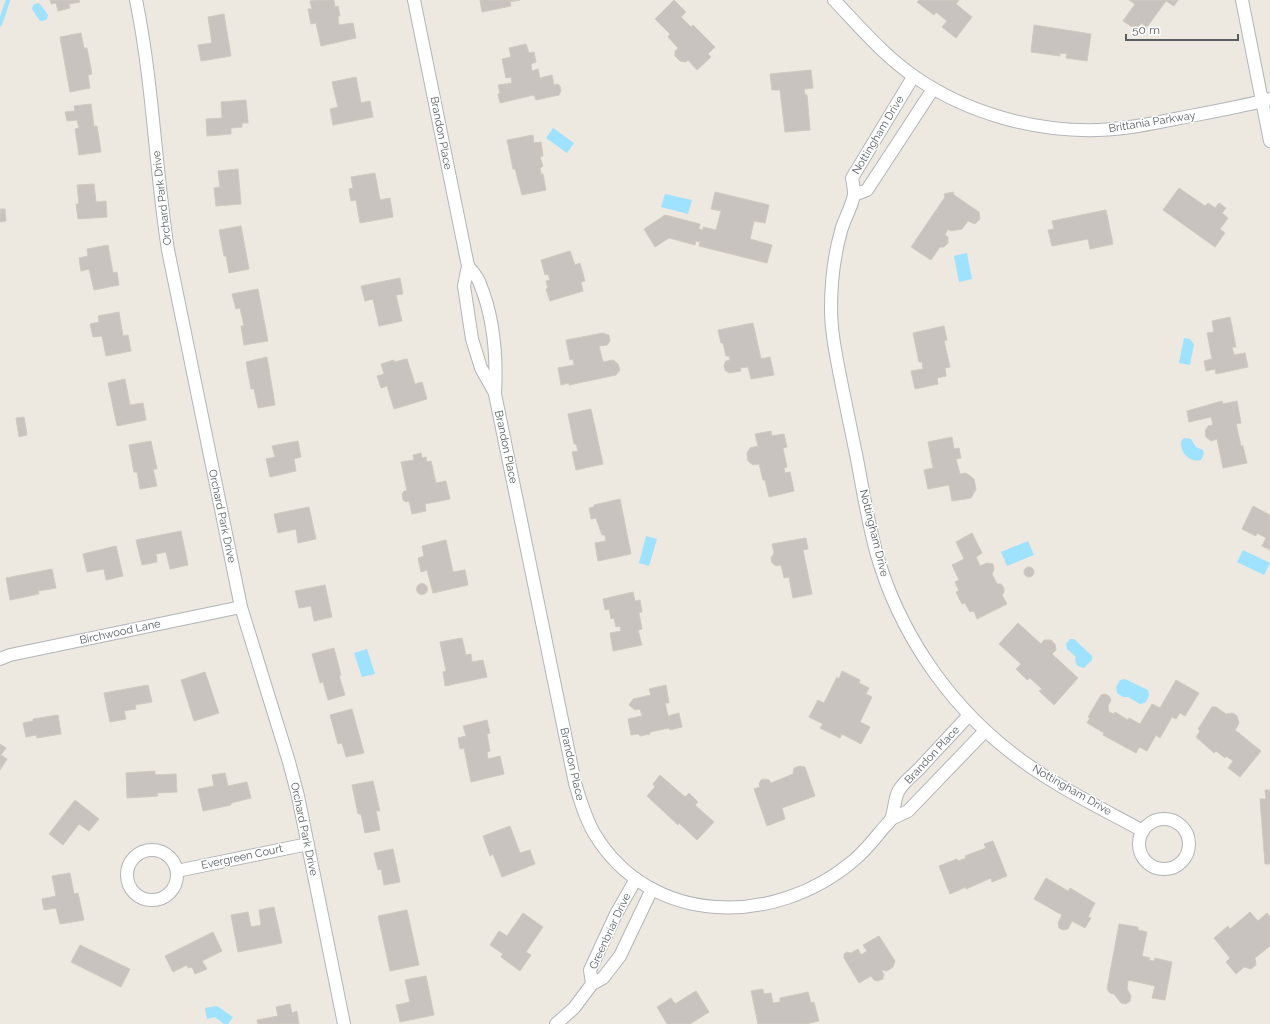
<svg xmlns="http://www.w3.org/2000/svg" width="1270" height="1024" font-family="Raleway,sans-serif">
	<rect width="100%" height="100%" fill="#ede8e0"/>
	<g fill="#9ee2ff">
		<polygon points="37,3 40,4 48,15 47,19 43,21 40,21 32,9 33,5"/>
		<polygon points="553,128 574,143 567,153 546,138"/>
		<polygon points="665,194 692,200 688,214 661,207"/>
		<polygon points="967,253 972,279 959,282 954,256"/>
		<polygon points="1184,338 1190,339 1194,344 1190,365 1179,363"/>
		<path d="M1184 438 1191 439 1196 447 1203 450 1204 454 1201 460C1189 463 1180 452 1181 441Z"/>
		<polygon points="646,536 657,539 649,566 639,563"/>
		<polygon points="1028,541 1034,555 1007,566 1001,552"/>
		<polygon points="1243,550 1270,563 1264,575 1237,562"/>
		<path d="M1070 639H1074L1092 656V660L1084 668C1078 667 1076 665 1075 659L1076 657 1067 649 1066 644Z"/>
		<polygon points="367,649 375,674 362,677 354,653"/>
		<polygon points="1125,679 1148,690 1149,696 1145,703 1140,704 1128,697 1123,697 1117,693 1116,687 1120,680"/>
		<polygon points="217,1006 233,1017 228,1024 224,1024 215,1017 207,1019 205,1008"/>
	</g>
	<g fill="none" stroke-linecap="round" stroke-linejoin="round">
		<polyline stroke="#9ee2ff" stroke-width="4.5" points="0,24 8,0"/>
	</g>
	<g fill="#c8c3be" stroke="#d2c9bf">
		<polygon points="50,0 79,0 80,2 69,4 70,8 58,11 56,3 51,4"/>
		<polygon points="316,0 334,0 335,7 338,6 340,16 338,16 339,25 353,23 356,38 321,46 316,23 311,24 308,9 312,9 310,1"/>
		<polygon points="480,0 520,0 510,2 511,6 482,12"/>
		<polygon points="674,0 686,12 681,17 691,27 693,25 715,47 708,54 711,57 697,70 688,60 686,62 680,61 675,56 675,51 678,48 668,37 670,34 655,19"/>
		<polygon points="919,0 959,0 956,4 972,17 956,38 942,27 947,21 936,12 934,15 917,2"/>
		<polygon points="1129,0 1178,0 1174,6 1166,1 1147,27 1141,23 1137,30 1123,21 1135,4"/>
		<polygon points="224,14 231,56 201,61 198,45 212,43 208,17"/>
		<polygon points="1034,25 1091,34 1087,61 1066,58 1067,54 1060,53 1060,56 1031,52"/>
		<polygon points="81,33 84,48 87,48 92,74 88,75 90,88 70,92 60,37"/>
		<polygon points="526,44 529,53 534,52 536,62 531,64 532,71 538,69 540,78 552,75 554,85 557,84 560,86 561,91 559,95 536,100 534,95 500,103 498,94 500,93 498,85 512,83 511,77 506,78 502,59 511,57 509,48"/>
		<polygon points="811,70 813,88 804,89 805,95 807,95 810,130 785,132 780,90 772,90 770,74"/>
		<polygon points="356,77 361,103 370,101 373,117 333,125 330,109 338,107 332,82"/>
		<polygon points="246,100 248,123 242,123 242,127 231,128 231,134 207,136 206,119 222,118 221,102"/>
		<polygon points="91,104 94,126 97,126 101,152 79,155 75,129 79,128 77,120 67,121 65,112 75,111 74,106"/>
		<polygon points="533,135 534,143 541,142 543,156 540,157 543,166 540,168 541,174 543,174 546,190 522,195 515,169 513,169 507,140"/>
		<polygon points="238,169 241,204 216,206 214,188 220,187 218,171"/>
		<polygon points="375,173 380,200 390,198 393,217 360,223 356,200 351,201 349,189 353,188 351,177"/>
		<polygon points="94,184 96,202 106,201 107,217 78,219 76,204 79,204 77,185"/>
		<polygon points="1179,188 1205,206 1208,203 1215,208 1219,203 1226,208 1222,213 1228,218 1220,229 1225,233 1215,247 1163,210"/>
		<polygon points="715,192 769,205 765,223 754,221 750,239 772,245 767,263 699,246 700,242 696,241 695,245 669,238 655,247 644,229 665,215 700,224 699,229 703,230 703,227 716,230 721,211 711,209"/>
		<polygon points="953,192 954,195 979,212 980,219 975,224 968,221 962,229 951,231 948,229 945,235 948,237 948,243 944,247 940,247 931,260 911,247 945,197 944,194"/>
		<polygon points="0,209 5,209 6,221 0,222"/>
		<polygon points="1106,210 1113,244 1090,249 1088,239 1052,246 1048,230 1054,229 1052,221"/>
		<polygon points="241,226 249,269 229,273 226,256 224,256 219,230"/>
		<polygon points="108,245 113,273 117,272 119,285 94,290 89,269 81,271 79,258 88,256 87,249"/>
		<polygon points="570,251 575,265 580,263 585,281 581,282 583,291 550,301 546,289 548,288 546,281 550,280 548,274 545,275 541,260"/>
		<polygon points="400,278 403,294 396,295 402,321 379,326 373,299 365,301 361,286"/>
		<polygon points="258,289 268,341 244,345 241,326 244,326 240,308 236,309 232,294"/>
		<polygon points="119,312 123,336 128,335 131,351 106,356 102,336 93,337 90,324 99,322 98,316"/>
		<polygon points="1230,317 1236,347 1232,347 1234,355 1245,353 1248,367 1216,374 1215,369 1206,371 1204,361 1212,359 1207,333 1214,332 1212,321"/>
		<polygon points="753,323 761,359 770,357 774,375 751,379 748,367 740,368 741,371 729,373 725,370 724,365 726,361 730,360 729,356 726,356 723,343 721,343 718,330"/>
		<polygon points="944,326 947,340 944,341 950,367 945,368 946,376 937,378 938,384 915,389 911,371 923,369 922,362 919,362 913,333"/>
		<polygon points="603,333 609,335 610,341 607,345 599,346 603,362 613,360 618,364 620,370 616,375 569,385 569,383 561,385 558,368 574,365 573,359 570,360 566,340"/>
		<polygon points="267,357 275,405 258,408 254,389 251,389 246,362"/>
		<polygon points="407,359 415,384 422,382 427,399 394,409 387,386 381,388 377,376 384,374 381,364 394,360 394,362"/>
		<polygon points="125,379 130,405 143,403 146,420 117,426 108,383"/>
		<polygon points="1222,401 1223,404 1237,401 1241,423 1236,424 1241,446 1243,446 1247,463 1223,468 1217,439 1211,441 1206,437 1205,431 1208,426 1213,425 1211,417 1189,422 1187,411"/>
		<polygon points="591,409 603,464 576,470 572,452 578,451 576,444 574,444 568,414"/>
		<polygon points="24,417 27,435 19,437 16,418"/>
		<polygon points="771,431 772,436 784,434 787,447 783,448 787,467 784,468 785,473 790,472 794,491 769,497 765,480 763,480 759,464 753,465 748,461 747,453 750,448 758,446 755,434"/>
		<polygon points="952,437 954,449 959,448 961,458 956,459 960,474 966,473 974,479 976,489 971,498 952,501 949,485 928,489 924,470 933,468 928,442"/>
		<polygon points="151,441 157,469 153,469 157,486 140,489 137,472 134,472 129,445"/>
		<polygon points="298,441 301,457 294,459 296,471 270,477 266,459 275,457 272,446"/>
		<polygon points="421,453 422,458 426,457 427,462 431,461 436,483 446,481 450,499 425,504 426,511 412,514 409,501 406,502 403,500 402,494 404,491 407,491 401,462 414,460 413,455"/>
		<polygon points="620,499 631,554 598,561 595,543 606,541 605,535 602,535 596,518 591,519 589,508 594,507 594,505"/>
		<polygon points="1253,506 1270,515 1270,550 1262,546 1266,538 1257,533 1256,536 1242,529"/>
		<polygon points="309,507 316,539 298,543 296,529 278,533 274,514"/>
		<polygon points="181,531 188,565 170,569 166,552 156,554 157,562 142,565 136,540"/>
		<polygon points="972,533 982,553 976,557 980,566 987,563 993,564 994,569 992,574 997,584 1001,584 1004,588 1004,592 1002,595 1007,604 977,619 974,611 970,612 965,603 962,604 956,592 959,591 955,582 959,580 952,565 964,559 956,542"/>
		<polygon points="806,538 808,549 803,550 812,594 793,598 789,577 784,578 781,565 776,566 772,563 771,558 774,553 772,544"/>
		<polygon points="446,540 453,572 465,570 468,585 433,593 427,570 421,572 418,558 424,556 422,546"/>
		<polygon points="116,546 123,576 106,580 104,569 87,572 83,554"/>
		<circle cx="1029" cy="572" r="5"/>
		<polygon points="52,569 56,588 38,591 39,594 10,600 6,578"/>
		<circle cx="422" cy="589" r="5.5"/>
		<polygon points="325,585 332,617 314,621 311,606 299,608 295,591"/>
		<polygon points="633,592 635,601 640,600 642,612 639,613 642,629 638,630 642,645 613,651 610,633 621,631 620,626 616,627 614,618 611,619 609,609 605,610 603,599"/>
		<polygon points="1018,623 1041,644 1044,640 1051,640 1055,644 1056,650 1052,654 1078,678 1054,705 1039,691 1042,689 1030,678 1027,680 1016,669 1021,664 999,644"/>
		<polygon points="462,638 466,655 471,654 472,662 483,660 487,677 445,686 443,672 446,671 440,642"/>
		<polygon points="334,648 341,675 339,676 345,695 328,700 323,682 320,683 312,654"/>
		<polygon points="842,671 860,680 859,683 869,688 866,694 872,697 860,722 870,727 861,744 842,734 840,738 820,728 823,724 809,717 818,700 824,703 837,677 839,679"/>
		<polygon points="205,672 219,713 194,721 181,680"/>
		<polygon points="1176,680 1199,693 1185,716 1180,713 1176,719 1172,717 1160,738 1156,735 1147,751 1139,747 1136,753 1103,735 1104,733 1087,723 1090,718 1088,717 1101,695 1105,694 1109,696 1111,700 1108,706 1109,712 1114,714 1115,712 1128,720 1129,718 1140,724 1152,704 1160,708"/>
		<polygon points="148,685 152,702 135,705 136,709 124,711 126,719 110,722 104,693"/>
		<polygon points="666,685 669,703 665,703 668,716 679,713 682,727 670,730 669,728 650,732 650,734 640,736 639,734 631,735 628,719 642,716 640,709 635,710 629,705 633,699 651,695 649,689"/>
		<polygon points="1212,707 1216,707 1226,714 1233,713 1237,716 1239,723 1235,730 1261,751 1240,777 1228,768 1233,761 1226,756 1225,758 1216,751 1214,753 1196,737 1200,731 1198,729"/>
		<polygon points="352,709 364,753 346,757 342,743 338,744 330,715"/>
		<polygon points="58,715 61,734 37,738 36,735 26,737 23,723 33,721 33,719"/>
		<polygon points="487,720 490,733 487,734 490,751 487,752 488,759 500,756 504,774 471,782 464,748 460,749 458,738 466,736 463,726"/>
		<polygon points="0,744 6,748 1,755 7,759 0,770"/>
		<polygon points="800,766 805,767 815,796 782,808 785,819 767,826 754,789 760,787 759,784 761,780 765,779 769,780 771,783 793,774 794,768"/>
		<polygon points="155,771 155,775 176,774 177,792 157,793 158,796 127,798 126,773"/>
		<polygon points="225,773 228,786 247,782 251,798 231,803 231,805 203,811 198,789 214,786 212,775"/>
		<polygon points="660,775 685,797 689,793 698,802 695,805 714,822 697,840 679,823 678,825 647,796 655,787 653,784"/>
		<polygon points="373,781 380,811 376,811 380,830 365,833 361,814 358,814 352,785"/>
		<polygon points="1265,790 1270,790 1270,864 1265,864 1260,799 1266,799"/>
		<polygon points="75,800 99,819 89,831 79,824 63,845 49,834"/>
		<polygon points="510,826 520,853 530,850 535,864 502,877 493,854 490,856 483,836"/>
		<polygon points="993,841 1007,876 992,882 991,878 966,889 966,887 950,894 939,866 957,859 958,861 966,858 965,856 986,848 984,844"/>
		<polygon points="393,849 400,882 384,885 381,869 378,870 374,853"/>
		<polygon points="70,873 74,894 78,893 84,920 60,924 56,908 44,910 42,899 56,896 52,876"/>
		<polygon points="1046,878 1068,891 1070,888 1095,903 1088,917 1091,918 1085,928 1072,921 1068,929 1063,930 1059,928 1058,923 1062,915 1034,899"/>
		<polygon points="274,907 282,943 238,952 231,915 248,912 251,927 261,925 259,910"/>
		<polygon points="407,910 419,965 390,971 378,916"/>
		<polygon points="1250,912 1258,921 1267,913 1270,917 1270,946 1255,958 1256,965 1251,969 1244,967 1236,974 1226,962 1230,958 1214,938 1228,926 1230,929"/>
		<polygon points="523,913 543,927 526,952 531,955 520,971 501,957 503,954 490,945 499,931 507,936"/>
		<polygon points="1119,924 1138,927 1138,930 1147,932 1142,956 1150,958 1149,960 1154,961 1155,958 1172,962 1165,1000 1152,998 1155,986 1128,980 1127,989 1131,996 1130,1001 1126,1004 1121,1003 1114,994 1110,993 1107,989"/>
		<polygon points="213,932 222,951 202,961 207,969 195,974 192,967 188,968 187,965 173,972 165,956"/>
		<polygon points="879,936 895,961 893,967 887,971 881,970 884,974 883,979 878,981 874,980 871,976 859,983 844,958 844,954 847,952 851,953 858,949 861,955 867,951 863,945"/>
		<polygon points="80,945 130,969 121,987 71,962"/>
		<polygon points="426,976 434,1015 400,1022 396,1005 410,1002 405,980"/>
		<polygon points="763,989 764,994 771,993 773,1003 780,1002 780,998 808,992 811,1003 814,1002 819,1021 806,1024 758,1024 751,991"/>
		<polygon points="696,991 709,1012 690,1024 667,1024 657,1007 671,998 675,1004"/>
		<polygon points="290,1004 292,1013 297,1011 299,1024 258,1024 257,1020 278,1016 276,1007"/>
	</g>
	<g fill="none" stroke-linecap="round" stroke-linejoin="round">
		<g stroke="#b2b5b9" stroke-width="14">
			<g id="minor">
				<path d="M136 0C153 82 155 167 168 250L241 607 289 762 298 796 344 1024"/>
				<polyline points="414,0 468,266 464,286 472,339 481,368 495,393"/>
				<path d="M834 0C859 26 885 57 915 77 967 113 1035 132 1098 130 1129 129 1160 122 1190 116 1217 111 1244 106 1270 99"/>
				<polyline points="1242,0 1270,141"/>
				<path d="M913 77 852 178C853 183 854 189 854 194 853 205 844 219 841 231 834 256 831 282 831 308 831 334 837 360 842 386 847 410 852 434 857 459 863 491 868 523 877 555 899 631 946 701 1008 750 1049 783 1097 806 1143 831"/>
				<polyline points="854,195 867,190 933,89"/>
				<path d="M468 266C472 271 478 277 480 284 494 318 497 357 495 394L575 783C580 800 585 817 594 833 650 927 775 927 853 861 864 852 872 842 881 831 884 827 889 823 891 819 895 810 894 798 899 790 904 782 913 775 920 768 936 750 953 733 969 715"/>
				<polyline points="0,659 10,655 241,607"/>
				<circle cx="1164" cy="844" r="25"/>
				<polyline points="891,819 908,811 985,731"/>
				<circle cx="152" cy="875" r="25"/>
				<polyline points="177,871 308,844"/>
				<polyline points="592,984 590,970 616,914 636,879"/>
				<polyline points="556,1024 574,1008 592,984 603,978 620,956 652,889"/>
			</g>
		</g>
		<use href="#minor" stroke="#fff" stroke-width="12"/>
	</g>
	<g text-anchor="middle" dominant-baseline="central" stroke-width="3" stroke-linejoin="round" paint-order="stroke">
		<g font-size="11" fill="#595e62" stroke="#fff">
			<text transform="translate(1152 122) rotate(-9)">Brittania Parkway</text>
			<text transform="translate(441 133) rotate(79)">Brandon Place</text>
			<text transform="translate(878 135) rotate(-59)">Nottingham Drive</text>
			<text transform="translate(162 198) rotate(-97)">Orchard Park Drive</text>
			<text transform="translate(506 447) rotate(78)">Brandon Place</text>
			<text transform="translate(222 516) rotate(78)">Orchard Park Drive</text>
			<text transform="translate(874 533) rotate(76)">Nottingham Drive</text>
			<text transform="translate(120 632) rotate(-12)">Birchwood Lane</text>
			<text transform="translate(932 755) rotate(-47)">Brandon Place</text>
			<text transform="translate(572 764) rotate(77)">Brandon Place</text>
			<text transform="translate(1072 790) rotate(30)">Nottingham Drive</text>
			<text transform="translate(304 829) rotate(78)">Orchard Park Drive</text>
			<text transform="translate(242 857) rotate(-12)">Evergreen Court</text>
			<text transform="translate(610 931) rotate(-65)">Greenbriar Drive</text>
		</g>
	</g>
	<path d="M1126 34v6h112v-6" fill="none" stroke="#595e62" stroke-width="2"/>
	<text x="1132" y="34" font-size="12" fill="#595e62" stroke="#ffffff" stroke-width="3" paint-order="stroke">50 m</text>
</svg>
